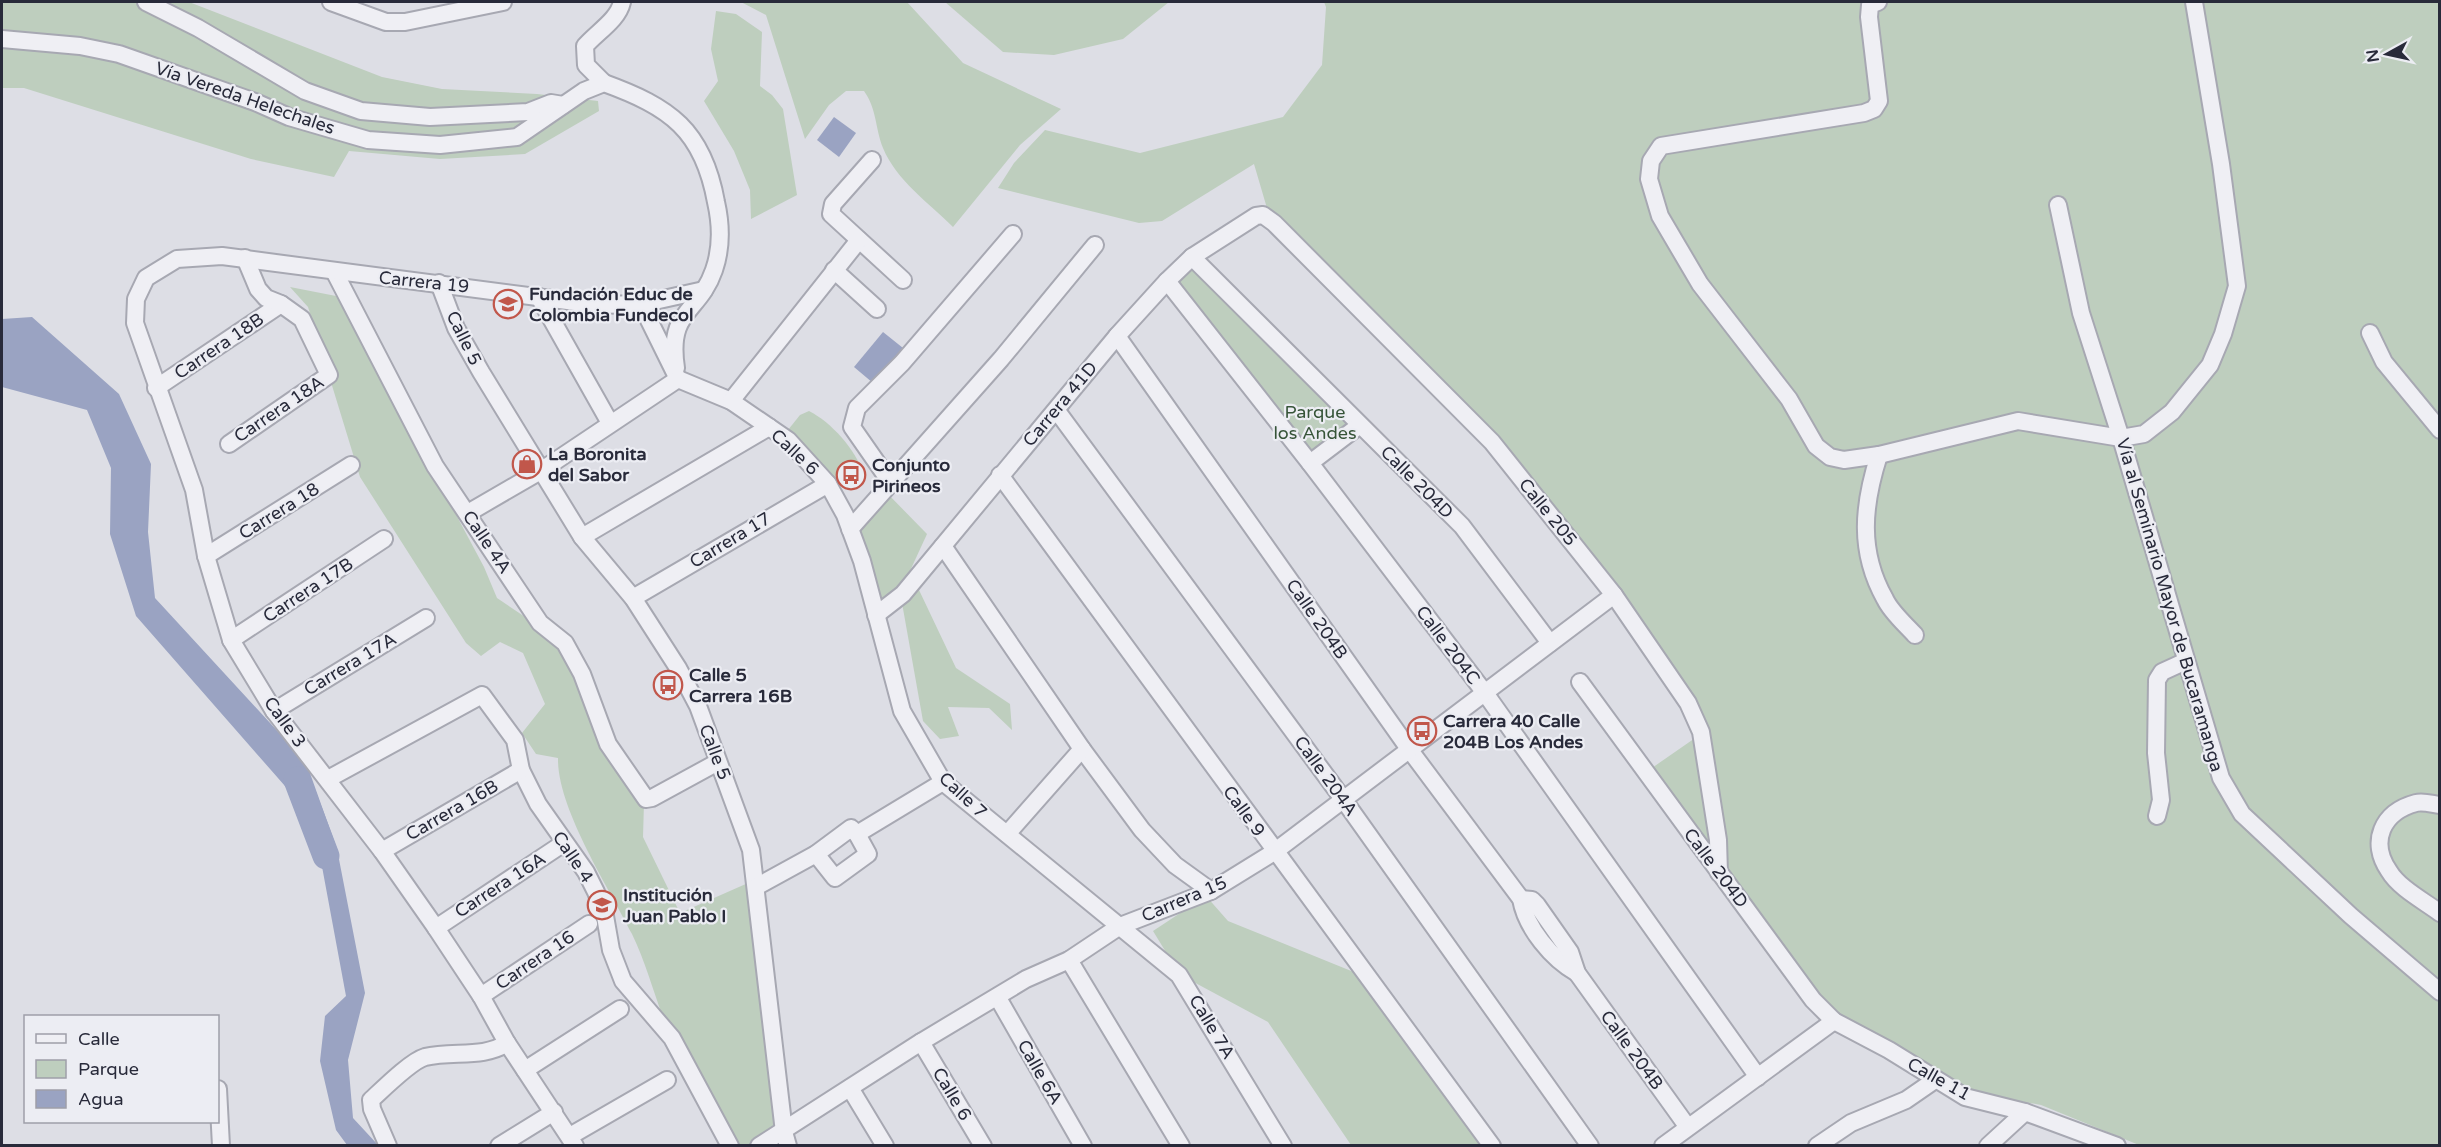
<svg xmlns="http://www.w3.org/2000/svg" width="2441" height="1147" font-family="'Varela Round',sans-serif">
	<rect width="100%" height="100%" fill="#dddee5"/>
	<g fill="#becebe">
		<polygon points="2,2 189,2 382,77 442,89 537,94 598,101 599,111 525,154 440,159 349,151 334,177 251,159 24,88 2,88"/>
		<path d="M741 2H907L963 63 1061 109 1020 145 953 227C929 203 896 180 883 148 875 128 877 109 864 91H846L829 105 805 139 766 15Z"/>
		<polygon points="945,2 1169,2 1123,39 1054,55 1003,52"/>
		<polygon points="1324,2 2439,2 2439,1145 2139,1145 2041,1105 1965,1091 1839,1019 1819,1003 1649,770 1698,736 1690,701 1495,441 1269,215 1254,164 1162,221 1139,223 998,188 1014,163 1045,130 1140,153 1283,117 1322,65 1326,7"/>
		<polygon points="716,11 736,14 762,32 760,86 772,95 783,109 797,195 751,219 750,190 734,151 704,101 718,81 711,49"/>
		<polygon points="1196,267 1356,424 1311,459 1173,285"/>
		<path d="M290 287 336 296 353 322 484 567 497 598 552 635 644 803 643 837 680 913 748 883 780 1129 754 1145H731C712 1110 688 1074 671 1037 656 1003 648 967 632 934 609 888 557 808 558 758L536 754 522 733 545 704 523 653 500 642 481 656 466 643 360 477 308 307Z"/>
		<path d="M809 411C831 422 856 450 863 473 854 482 846 486 834 485L789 435 788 430 800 415Z"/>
		<polygon points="882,488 927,534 898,597 874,599 854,514"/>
		<polygon points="919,590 956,668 1010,704 1012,730 989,708 948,707 959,736 940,739 923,721 902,603"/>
		<polygon points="1206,896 1228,921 1366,977 1486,1145 1351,1145 1268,1022 1188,979 1172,962 1153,931"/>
	</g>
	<g fill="#9aa3c2">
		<polygon points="834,117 856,133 839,157 817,140"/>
		<polygon points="32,317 119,394 151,464 148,532 155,598 306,762 337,849 365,993 348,1060 353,1118 378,1145 347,1145 336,1130 320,1061 325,1016 346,996 313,818 136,616 110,534 111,468 87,410 2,387 2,319"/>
		<polygon points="883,332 903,348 873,383 854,367"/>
	</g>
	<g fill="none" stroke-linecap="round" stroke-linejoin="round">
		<polyline stroke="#9aa3c2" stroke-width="27" points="297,780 326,856"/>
		<g stroke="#a7a8b2" stroke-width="20">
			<g id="minor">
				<polyline points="146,2 198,28 305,91 361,111 430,117 528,112 551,103 563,105"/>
				<polyline points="331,2 386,22 405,22 503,2"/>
				<polyline points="1878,2 1870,5 1869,17 1879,101 1874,109 1864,113 1661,146 1651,161 1649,179 1660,216 1700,284 1789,399 1816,446 1830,457 1844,460 1879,455 2018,421 2121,438 2144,434 2172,412 2210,365 2223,334 2237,286 2221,164 2194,2"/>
				<path d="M2 39 80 46 119 54 255 102 289 117 368 140 440 145 517 137 584 91 604 83C670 107 703 130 716 202 721 224 722 247 714 270 699 314 667 309 676 368"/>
				<path d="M604 83 586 65 585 46C597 32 618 20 622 2"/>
				<polyline points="872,160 833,204 831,214 903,280"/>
				<polyline points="2058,205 2081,313 2121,438 2221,778 2242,814 2351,916 2440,992"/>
				<polyline points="1192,257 1462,526 1550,643"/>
				<polyline points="834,270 877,309"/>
				<polyline points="334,271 435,466 540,623 565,643 582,674 608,744 646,799 652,798 718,762"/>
				<polyline points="1167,281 1310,463 1485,693 1758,1077"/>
				<polyline points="439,283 456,328 481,372 582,537 633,598 678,668 698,706 751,850 784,1132 788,1146"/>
				<polyline points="539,297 610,423"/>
				<polyline points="641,304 678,379 731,401 788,440 828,484 845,515 862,561 902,711 943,782 1179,975 1283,1146"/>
				<polyline points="2370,333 2384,362 2440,430"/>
				<path d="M1117 336 1409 749 1521 899C1526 928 1552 959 1577 973"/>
				<polyline points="156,388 281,304"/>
				<polyline points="731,401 859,240"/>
				<polyline points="1057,411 1343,799 1590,1146"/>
				<polyline points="229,444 329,375 302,319 281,304 266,298 258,289 245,258"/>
				<path d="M1879 455C1863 505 1858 551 1885 599 1891 612 1905 624 1915 635"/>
				<polyline points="1310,463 1360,425"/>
				<polyline points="1000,475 1492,1146"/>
				<polyline points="891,483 852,427 857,408 902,363 1013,234"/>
				<polyline points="468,513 542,470 678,379"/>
				<polyline points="850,529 1001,359 1095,245"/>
				<polyline points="582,537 769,427"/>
				<polyline points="943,546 1082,749 1142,830 1175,865 1211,891"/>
				<polyline points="206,556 351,465"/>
				<polyline points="633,598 828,484"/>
				<polyline points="876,615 903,594 1117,336 1167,281 1192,257 1256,216 1263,215 1274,223 1492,442 1614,595 1688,703 1701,732 1718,840 1719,873"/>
				<polyline points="231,640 384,539"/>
				<polyline points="1580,682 1813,1000 1834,1021 1889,1050 1965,1097 2025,1112 2117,1146"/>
				<polyline points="274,711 426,618"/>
				<polyline points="328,779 482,695 515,740 521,770 538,804 586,872 596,892 605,916 611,950 623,981 672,1038 730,1146"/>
				<path d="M2440 805C2432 804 2423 801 2416 803 2382 812 2369 842 2389 871 2399 888 2424 901 2440 913"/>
				<polyline points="2157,816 2161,800 2156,753 2157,680 2162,672 2186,661"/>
				<polyline points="1007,834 1082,749"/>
				<polyline points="382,851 521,770"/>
				<polyline points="816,854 835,878 868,854 857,834"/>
				<polyline points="756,887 816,854 851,828 857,834 943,782"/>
				<polyline points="1521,899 1532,900 1537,905 1570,952 1577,973 1687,1126"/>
				<polyline points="436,928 564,843"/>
				<polyline points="1069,960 1181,1146"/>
				<polyline points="481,996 589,924"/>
				<polyline points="998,998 1083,1146"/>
				<polyline points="921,1042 983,1146"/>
				<polyline points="525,1070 620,1009"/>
				<polyline points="850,1088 885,1146"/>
				<polyline points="218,1089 221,1146"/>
				<polyline points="570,1136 667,1080"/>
				<path d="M388 1146 372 1109 371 1100C383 1089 411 1061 425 1057 453 1050 483 1059 507 1043"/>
				<polyline points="499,1146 554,1112"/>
				<polyline points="575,1146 507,1043 481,996 436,928 382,851 274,711 231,640 206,556 194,490 135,323 136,299 146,278 177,259 222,256 598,305 641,304 704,290"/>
				<polyline points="759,1146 921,1042 1026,979 1069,960 1120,926 1211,891 1274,852 1614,595"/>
				<polyline points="1663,1146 1834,1021"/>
				<polyline points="1817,1146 1851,1123 1906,1100 1935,1080"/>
				<polyline points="1988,1146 2025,1112"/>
			</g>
		</g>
		<use href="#minor" stroke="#efeff4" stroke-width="16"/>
	</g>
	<defs>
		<g id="school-ring" transform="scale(1.5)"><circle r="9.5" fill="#ecedf3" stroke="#c1574b" stroke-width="1.5"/><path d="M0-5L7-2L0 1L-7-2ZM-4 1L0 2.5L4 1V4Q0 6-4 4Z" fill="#c1574b"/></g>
		<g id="shop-ring" transform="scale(1.5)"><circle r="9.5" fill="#ecedf3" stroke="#c1574b" stroke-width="1.5"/><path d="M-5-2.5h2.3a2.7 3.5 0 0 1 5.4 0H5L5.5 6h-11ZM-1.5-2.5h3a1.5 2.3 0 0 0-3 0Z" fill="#c1574b"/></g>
		<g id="bus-ring" transform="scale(1.5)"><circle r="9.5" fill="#ecedf3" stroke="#c1574b" stroke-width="1.5"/><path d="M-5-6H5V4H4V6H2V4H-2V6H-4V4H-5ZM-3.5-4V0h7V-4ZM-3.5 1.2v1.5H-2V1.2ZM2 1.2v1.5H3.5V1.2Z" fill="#c1574b"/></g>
	</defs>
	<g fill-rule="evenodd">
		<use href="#school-ring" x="508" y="304"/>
		<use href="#shop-ring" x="527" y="464"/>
		<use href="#bus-ring" x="851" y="475"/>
		<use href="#bus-ring" x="668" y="685"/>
		<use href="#bus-ring" x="1422" y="731"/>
		<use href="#school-ring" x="602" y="905"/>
	</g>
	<g text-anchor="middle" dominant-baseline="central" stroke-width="4.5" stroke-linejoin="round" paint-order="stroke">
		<g font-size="18" fill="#282a3a" stroke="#ecedf3">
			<text transform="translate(245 98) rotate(19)">Vía Vereda Helechales</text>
			<text transform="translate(424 282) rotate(6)">Carrera 19</text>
			<text transform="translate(464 338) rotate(64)">Calle 5</text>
			<text transform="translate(219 346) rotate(-34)">Carrera 18B</text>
			<text transform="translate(1060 404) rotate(-50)">Carrera 41D</text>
			<text transform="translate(279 409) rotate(-34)">Carrera 18A</text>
			<text transform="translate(795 452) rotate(43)">Calle 6</text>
			<text transform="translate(1417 482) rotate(45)">Calle 204D</text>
			<text transform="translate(279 511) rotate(-32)">Carrera 18</text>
			<text transform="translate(1548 512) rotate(51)">Calle 205</text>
			<text transform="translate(730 540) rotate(-31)">Carrera 17</text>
			<text transform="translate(487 542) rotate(56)">Calle 4A</text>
			<text transform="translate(308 590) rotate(-33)">Carrera 17B</text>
			<text transform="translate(2170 605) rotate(74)">Vía al Seminario Mayor de Bucaramanga</text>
			<text transform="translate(1317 619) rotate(55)">Calle 204B</text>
			<text transform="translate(1448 645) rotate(53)">Calle 204C</text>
			<text transform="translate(350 664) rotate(-31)">Carrera 17A</text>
			<text transform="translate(285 722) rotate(54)">Calle 3</text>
			<text transform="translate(715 752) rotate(69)">Calle 5</text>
			<text transform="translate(1326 776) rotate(54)">Calle 204A</text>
			<text transform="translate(963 795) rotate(43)">Calle 7</text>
			<text transform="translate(452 810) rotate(-30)">Carrera 16B</text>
			<text transform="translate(1244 811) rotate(54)">Calle 9</text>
			<text transform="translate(573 857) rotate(56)">Calle 4</text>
			<text transform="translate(1716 868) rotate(53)">Calle 204D</text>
			<text transform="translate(500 885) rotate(-33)">Carrera 16A</text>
			<text transform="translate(1184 899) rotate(-23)">Carrera 15</text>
			<text transform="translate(535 960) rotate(-34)">Carrera 16</text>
			<text transform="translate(1212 1027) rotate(59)">Calle 7A</text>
			<text transform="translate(1632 1050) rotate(54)">Calle 204B</text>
			<text transform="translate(1040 1072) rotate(60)">Calle 6A</text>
			<text transform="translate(1939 1079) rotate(29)">Calle 11</text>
			<text transform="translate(952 1094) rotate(59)">Calle 6</text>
		</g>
		<g font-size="18" font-weight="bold" fill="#282a3a" stroke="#ecedf3" text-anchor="start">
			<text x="529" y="294">Fundación Educ de<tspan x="529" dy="21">Colombia Fundecol</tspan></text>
			<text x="548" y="454">La Boronita<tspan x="548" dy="21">del Sabor</tspan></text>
			<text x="872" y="465">Conjunto<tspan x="872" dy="21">Pirineos</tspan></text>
			<text x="689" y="675">Calle 5<tspan x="689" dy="21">Carrera 16B</tspan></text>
			<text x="1443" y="721">Carrera 40 Calle<tspan x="1443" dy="21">204B Los Andes</tspan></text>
			<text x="623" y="895">Institución<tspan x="623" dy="21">Juan Pablo I</tspan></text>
		</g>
		<g font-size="18" fill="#365438" stroke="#ecedf3">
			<text x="1315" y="412">Parque<tspan x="1315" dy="21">los Andes</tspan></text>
		</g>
	</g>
	<rect width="2441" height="1147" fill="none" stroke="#282a3a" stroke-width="6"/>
	<rect x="24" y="1015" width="195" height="108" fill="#ecedf3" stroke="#9e9fa9" stroke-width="1.5"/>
	<rect x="36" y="1034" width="30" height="9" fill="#efeff4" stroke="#9e9fa9" stroke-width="1.5"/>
	<text x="78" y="1045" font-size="18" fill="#282a3a">Calle</text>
	<rect x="36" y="1060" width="30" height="18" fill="#becebe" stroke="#9e9fa9" stroke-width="1.5"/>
	<text x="78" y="1075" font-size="18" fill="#282a3a">Parque</text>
	<rect x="36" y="1090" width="30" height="18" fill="#9aa3c2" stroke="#9e9fa9" stroke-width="1.5"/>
	<text x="78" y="1105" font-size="18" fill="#282a3a">Agua</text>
	<g transform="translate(2387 54) rotate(262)" stroke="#ecedf3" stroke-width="4.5" paint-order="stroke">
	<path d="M0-4.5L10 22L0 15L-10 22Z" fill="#282a3a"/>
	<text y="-9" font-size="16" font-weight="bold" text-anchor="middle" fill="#282a3a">N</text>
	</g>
</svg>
